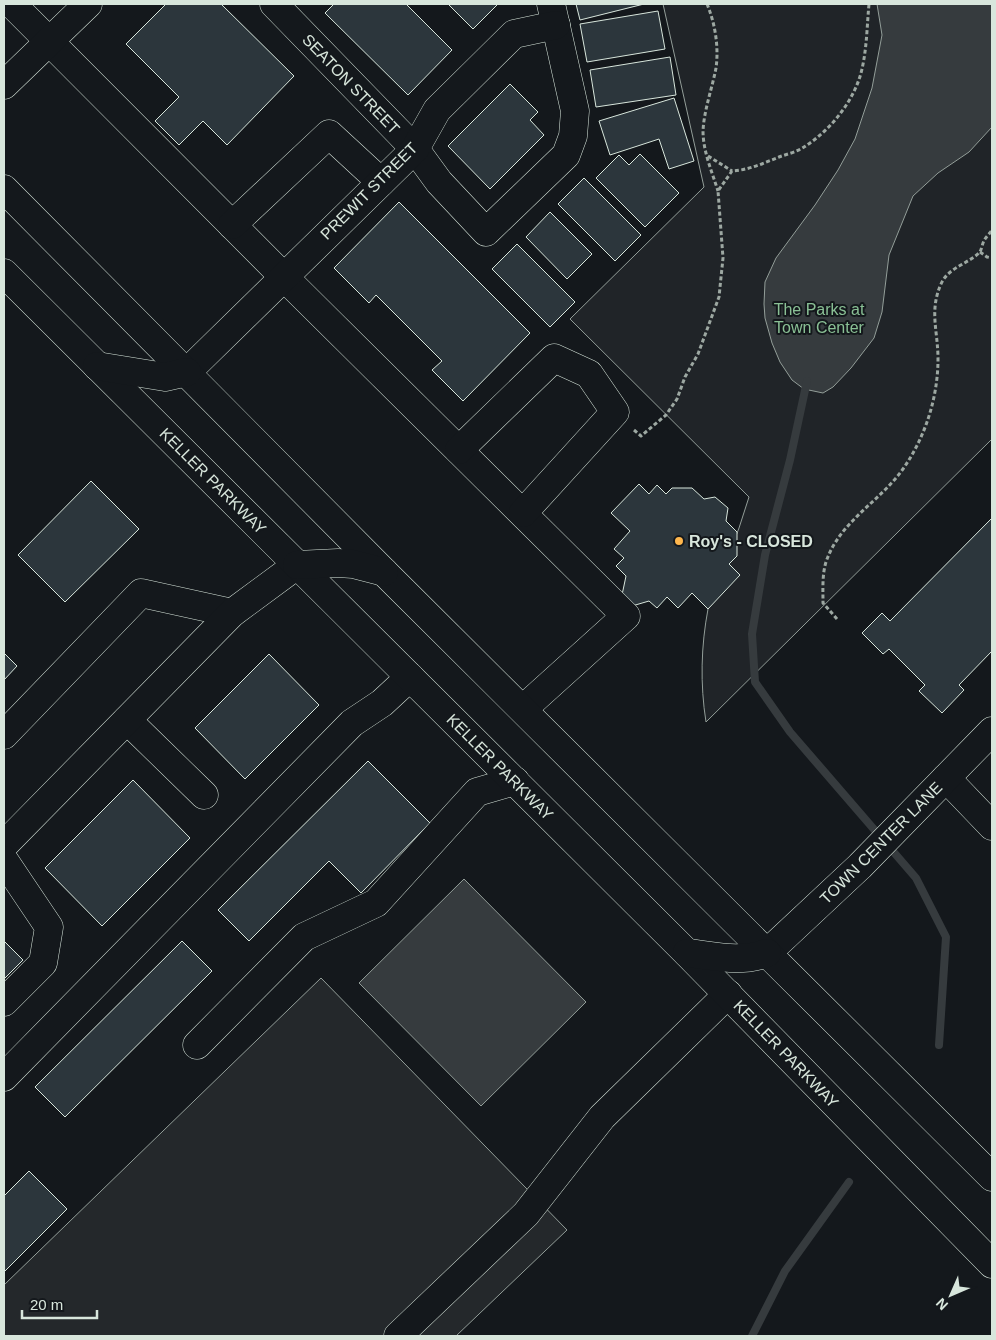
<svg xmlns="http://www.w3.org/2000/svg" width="996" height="1340" font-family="Helvetica,sans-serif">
	<rect width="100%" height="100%" fill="#14181c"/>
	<path fill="#202428" stroke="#939e99" d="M663 4H992V439L706 722C700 684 701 646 708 609L739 528 749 497 570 319 704 187Z"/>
	<polygon fill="#24282b" stroke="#939e99" points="321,978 567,1230 456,1336 4,1336 4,1285"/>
	<g fill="#363b3e" stroke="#939e99">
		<polygon points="877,4 992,4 992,127 969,152 938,173 913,196 889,255 882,312 874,338 851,368 833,387 823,393 804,389 792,380 780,362 772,343 765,318 764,304 765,282 776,258 815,205 838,170 855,139 872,88 882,35"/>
		<polygon points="464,879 586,1002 481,1106 359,983"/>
	</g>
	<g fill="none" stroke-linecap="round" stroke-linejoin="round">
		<g stroke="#363b3e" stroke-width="8">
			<polyline points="807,381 790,460 765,555 752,634 755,682 790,732 916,878 946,937 939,1045"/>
			<polyline points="752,1336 785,1271 849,1182"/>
		</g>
	</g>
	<g fill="#2c363c" stroke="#d8e6dc">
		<polygon points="166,4 221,4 294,76 227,145 203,121 179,145 155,121 179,97 126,44"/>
		<polygon points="334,4 406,4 452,50 408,95 325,13"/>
		<polygon points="448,4 498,4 473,29"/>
		<polygon points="576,4 644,4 580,20"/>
		<polygon points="658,11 665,49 587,62 580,24"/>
		<polygon points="670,57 676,95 596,107 590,70"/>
		<polygon points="510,84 538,112 530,120 544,135 490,189 448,146"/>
		<polygon points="674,98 694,161 669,169 659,139 610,155 599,121"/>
		<polygon points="640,154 679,193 645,227 596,178 619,155 629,165"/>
		<polygon points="584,178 641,235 615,261 558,204"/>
		<polygon points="399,202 530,333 463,401 432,370 442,361 376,295 369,303 334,268"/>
		<polygon points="550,212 592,254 567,279 526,237"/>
		<polygon points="517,244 575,302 550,327 492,269"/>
		<polygon points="91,481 139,529 65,602 18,555"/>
		<polygon points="639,484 649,494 657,485 666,494 672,488 692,488 704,499 715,497 728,508 726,521 737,532 737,556 729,564 740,575 708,609 692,593 678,608 667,597 657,608 649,601 632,606 622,595 626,576 616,566 624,558 614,549 630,531 611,513"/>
		<polygon points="992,518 992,651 959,685 964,690 942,713 919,691 925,685 889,649 883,654 862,633 882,613 890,621"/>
		<polygon points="4,653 17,666 4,680"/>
		<polygon points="269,654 319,705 245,779 195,728"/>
		<polygon points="368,761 430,823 361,893 329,861 249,941 218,910"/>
		<polygon points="133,780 190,838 102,926 45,868"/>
		<polygon points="4,941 23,960 4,979"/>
		<polygon points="182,941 212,971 65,1117 35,1087"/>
		<polygon points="29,1171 67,1209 4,1272 4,1196"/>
	</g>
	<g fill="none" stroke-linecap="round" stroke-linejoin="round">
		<g stroke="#d8e6dc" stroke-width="29">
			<g id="minor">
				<polyline points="12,4 284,277 626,616 523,709"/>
				<polyline points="274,4 415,149 439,182 486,232 566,155 573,136 575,111 551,4"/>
				<polyline points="4,85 88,4"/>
				<polyline points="232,225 329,134 381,182"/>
				<polyline points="187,372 415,149 437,110 514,34 556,25"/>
				<polyline points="459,450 554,358 589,374 615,412 523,513"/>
				<polyline points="127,720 204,795"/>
				<polyline points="4,735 141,593 232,613"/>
				<polyline points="946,778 992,826"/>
				<polyline points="4,845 232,613 297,565"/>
				<polyline points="4,860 49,927 43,963 4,1002"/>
				<polyline points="767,953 860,866 992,731"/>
				<polyline points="197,1045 304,937 376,903 477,792 515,781"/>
				<polyline points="4,1077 352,723 382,703 410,677"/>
				<polyline points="398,1336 526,1214 602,1117 728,994"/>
			</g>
		</g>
		<g stroke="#d8e6dc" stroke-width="29">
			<g id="major">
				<polyline points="4,189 384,572 992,1177"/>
				<polyline points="4,273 687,953 992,1264"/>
				<polyline points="97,366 165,377 187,372"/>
				<polyline points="297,565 338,563 353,564 384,572"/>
				<path d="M687 953C715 956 740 963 767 953"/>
			</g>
		</g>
		<g stroke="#9da8a2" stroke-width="3" stroke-dasharray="4 2.5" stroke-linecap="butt">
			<path d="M707 4C715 23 719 47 716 68 712 89 704 110 703 131 703 151 712 172 718 191"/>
			<polyline points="708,156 732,171"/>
			<polyline points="980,252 987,257 992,258"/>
			<path d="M634 430 641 436 666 415 677 399 685 377 698 354 719 297 723 258 718 191 732 171C749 170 764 163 779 157 787 154 797 152 804 147 831 130 855 100 862 69 867 47 867 25 869 4"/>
			<path d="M837 619 823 603C823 590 822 575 826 562 840 520 882 501 905 466 926 435 938 396 938 359 938 331 929 311 941 284 948 268 967 264 979 253 982 250 982 243 985 239 987 236 990 233 992 230"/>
		</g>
		<use href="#minor" stroke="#14181c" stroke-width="28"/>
		<use href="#major" stroke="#14181c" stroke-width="28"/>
	</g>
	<circle fill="#ffb74d" stroke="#14181c" stroke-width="2" cx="679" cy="541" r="5"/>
	<g text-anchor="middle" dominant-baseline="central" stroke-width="4" stroke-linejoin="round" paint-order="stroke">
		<g font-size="16" fill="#d8e6dc" stroke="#14181c">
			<text transform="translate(351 84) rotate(46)">SEATON STREET</text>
			<text transform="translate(369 191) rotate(-45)">PREWIT STREET</text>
			<text transform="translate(213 481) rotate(45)">KELLER PARKWAY</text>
			<text transform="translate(500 767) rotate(45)">KELLER PARKWAY</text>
			<text transform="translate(881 843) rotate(-45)">TOWN CENTER LANE</text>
			<text transform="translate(786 1054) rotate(46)">KELLER PARKWAY</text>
		</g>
		<g font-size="16" fill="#8ac095" stroke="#14181c">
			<text x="819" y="309">The Parks at<tspan x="819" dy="18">Town Center</tspan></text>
		</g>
		<g font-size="16" font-weight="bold" fill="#d8e6dc" stroke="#14181c" text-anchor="start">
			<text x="689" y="541">Roy's - CLOSED</text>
		</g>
	</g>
	<rect width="996" height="1340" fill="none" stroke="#d8e6dc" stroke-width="10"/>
	<g transform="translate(951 1295) rotate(225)" stroke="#14181c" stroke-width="4" paint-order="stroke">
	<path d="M0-4L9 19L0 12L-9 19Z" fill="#d8e6dc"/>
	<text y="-8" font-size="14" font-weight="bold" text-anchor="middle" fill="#d8e6dc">N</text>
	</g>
	<path d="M22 1310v8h75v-8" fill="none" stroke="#d8e6dc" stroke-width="2.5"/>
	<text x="30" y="1310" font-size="15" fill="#d8e6dc" stroke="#14181c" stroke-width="4" paint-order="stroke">20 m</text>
</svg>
